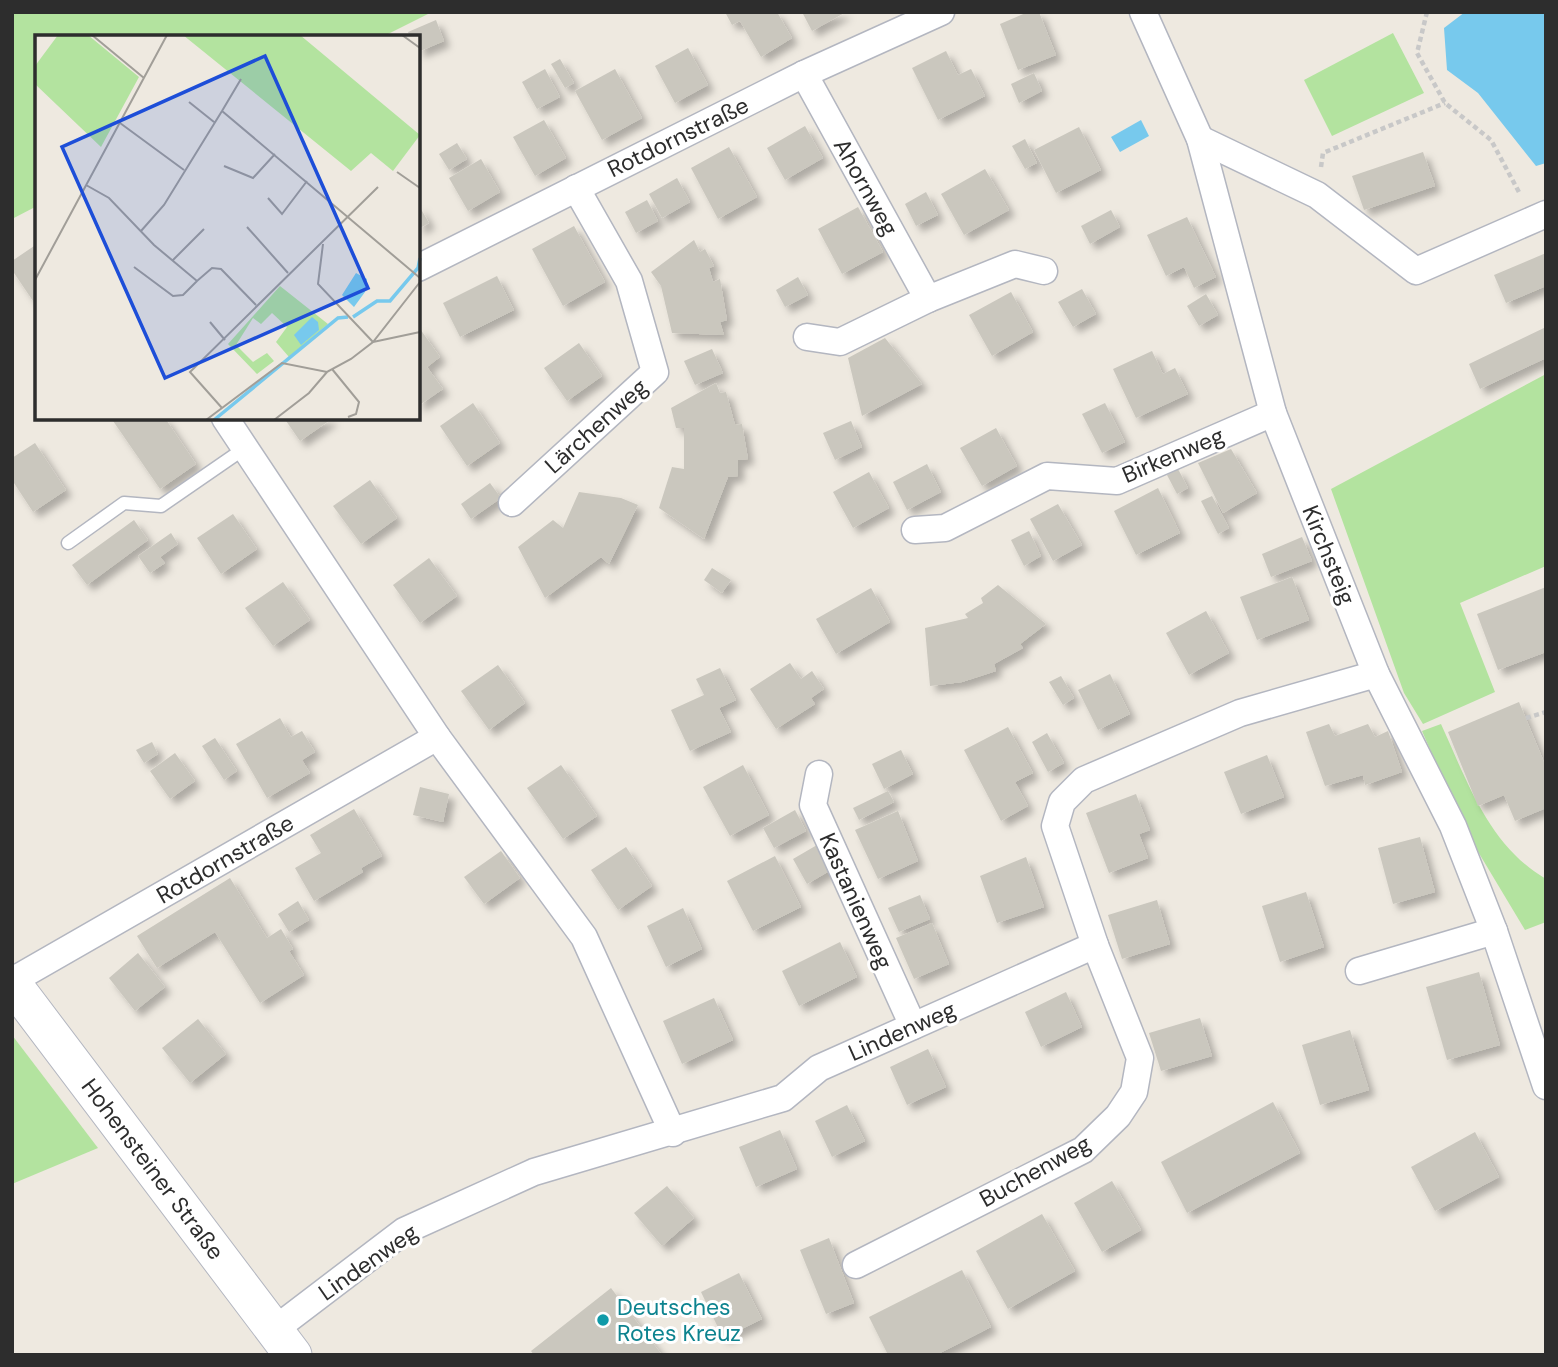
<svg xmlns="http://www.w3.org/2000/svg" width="1558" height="1367" font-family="'DM Sans',sans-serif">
	<defs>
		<filter id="shadow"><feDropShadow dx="6" dy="6" stdDeviation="3.5" flood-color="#0004"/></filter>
	</defs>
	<rect width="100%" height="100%" fill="#eee9e0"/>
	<g fill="#b3e39f">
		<polygon points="12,12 432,12 382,37 37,37 37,206 12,219"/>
		<polygon points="1393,33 1424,93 1332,136 1304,80"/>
		<polygon points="1546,374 1546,566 1460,603 1495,692 1423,724 1404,693 1331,489"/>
		<path d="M1441 724C1467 781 1489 846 1546 879V922L1525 930 1465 830 1422 731Z"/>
		<polygon points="12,1035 98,1148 12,1184"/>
	</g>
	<g fill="#77c9ed">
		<polygon points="1465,12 1546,12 1546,163 1536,166 1478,93 1447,70 1444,28"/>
		<polygon points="1141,120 1149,136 1120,152 1111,137"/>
	</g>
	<g fill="#cac7be" filter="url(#shadow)">
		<polygon points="725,12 777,12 792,38 761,57 740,21 732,25"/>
		<polygon points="802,12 846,12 812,31"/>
		<polygon points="1028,12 1039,12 1056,55 1018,70 1000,24"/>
		<polygon points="436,20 444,41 418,52 418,37 410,37 408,32"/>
		<polygon points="688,48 708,85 675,103 655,66"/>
		<polygon points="946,51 958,75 971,69 985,96 938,120 912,68"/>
		<polygon points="560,59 574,83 565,88 551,64"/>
		<polygon points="545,69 560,97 537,109 522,82"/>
		<polygon points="615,69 642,118 602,140 575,91"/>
		<polygon points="1034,73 1042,91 1019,103 1011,84"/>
		<polygon points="544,120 566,158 535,176 513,137"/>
		<polygon points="805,126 823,158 785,180 767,148"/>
		<polygon points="1079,127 1101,170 1056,193 1034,150"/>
		<polygon points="1025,139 1037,163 1025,169 1012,146"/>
		<polygon points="457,143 467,159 449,170 439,154"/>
		<polygon points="729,147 757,197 718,219 691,168"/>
		<polygon points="1423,152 1435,186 1364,210 1352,176"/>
		<polygon points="481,159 500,192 468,211 449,178"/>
		<polygon points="985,169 1009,210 964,235 941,194"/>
		<polygon points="677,178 690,202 662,218 649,194"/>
		<polygon points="926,192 938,215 916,226 905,204"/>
		<polygon points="647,200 658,221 636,233 625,212"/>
		<polygon points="418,204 429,223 418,229"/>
		<polygon points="858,207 883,252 842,274 818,229"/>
		<polygon points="1111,210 1120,227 1090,244 1081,226"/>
		<polygon points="1187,217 1216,277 1194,288 1184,267 1166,276 1147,235"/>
		<polygon points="574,226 605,282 563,306 532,249"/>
		<polygon points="694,240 700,252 705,249 714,266 709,268 713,282 720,279 727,320 720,322 724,335 672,333 661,286 651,272"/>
		<polygon points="37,244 37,299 33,301 12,270 12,261"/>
		<polygon points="1546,253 1546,286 1506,303 1494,275"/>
		<polygon points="497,276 514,310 460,337 443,303"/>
		<polygon points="798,277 808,295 785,307 776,290"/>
		<polygon points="1082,289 1096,314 1073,327 1058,302"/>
		<polygon points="1011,292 1033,332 992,356 969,315"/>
		<polygon points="1206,294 1218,315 1199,326 1187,306"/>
		<polygon points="418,326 440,357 427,367 443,389 418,406"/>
		<polygon points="1546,327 1546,358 1480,389 1469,364"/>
		<polygon points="885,338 922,384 862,416 848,358"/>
		<polygon points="579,343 602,376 567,401 544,368"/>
		<polygon points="712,349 723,373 695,385 684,361"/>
		<polygon points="1152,351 1163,374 1175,368 1188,394 1136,418 1113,369"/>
		<polygon points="716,383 720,393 726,392 735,425 742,424 748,459 738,460 738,476 728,477 704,539 659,508 672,467 684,469 684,428 676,428 671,408"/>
		<polygon points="473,403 500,443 467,466 440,426"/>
		<polygon points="1105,403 1125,442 1102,453 1082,414"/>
		<polygon points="111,418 165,418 196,464 160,489"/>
		<polygon points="284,418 333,418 300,441"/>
		<polygon points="851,421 862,447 835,460 823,433"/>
		<polygon points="996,428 1017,466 982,486 960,448"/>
		<polygon points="35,443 66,490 33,512 12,480 12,458"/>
		<polygon points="1231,449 1257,493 1223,513 1198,463"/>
		<polygon points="927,464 941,492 907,510 893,482"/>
		<polygon points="1178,469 1188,488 1177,494 1167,475"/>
		<polygon points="869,472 889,508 853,528 833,492"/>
		<polygon points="370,480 397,518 361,544 333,506"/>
		<polygon points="490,483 501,498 471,519 461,504"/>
		<polygon points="1158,488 1180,533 1136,555 1114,511"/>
		<polygon points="579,492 621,498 638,505 609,564 601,557 545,598 518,547 553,520 563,528"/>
		<polygon points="1212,496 1229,528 1218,534 1201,501"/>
		<polygon points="1058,504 1082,545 1053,561 1030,519"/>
		<polygon points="233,514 257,549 221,574 197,538"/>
		<polygon points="134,520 148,540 87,585 72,565"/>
		<polygon points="1029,531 1041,556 1024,566 1011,540"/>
		<polygon points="171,533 178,544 160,557 165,563 150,573 138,556"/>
		<polygon points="1302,537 1312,561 1271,577 1262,554"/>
		<polygon points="429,558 457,596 420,623 393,585"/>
		<polygon points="712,568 731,580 722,593 704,580"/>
		<polygon points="1292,577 1309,620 1257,640 1240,597"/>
		<polygon points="283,582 310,620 273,646 245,608"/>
		<polygon points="998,585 1046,624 1020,644 1023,648 994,664 996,671 962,682 930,686 925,628 968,618 965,614 983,603 981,598"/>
		<polygon points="1546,587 1546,652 1498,670 1477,614"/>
		<polygon points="871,588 890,622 836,654 816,619"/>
		<polygon points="1206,611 1229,653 1189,675 1166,633"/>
		<polygon points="790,663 801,679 812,671 824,689 811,698 815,704 776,729 750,689"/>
		<polygon points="498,665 525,703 489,730 461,691"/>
		<polygon points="720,668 736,700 719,708 731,732 690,751 671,710 704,695 696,679"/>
		<polygon points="1110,674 1130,714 1098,730 1078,690"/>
		<polygon points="1061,676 1074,698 1063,705 1049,682"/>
		<polygon points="1519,702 1546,767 1546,808 1515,821 1504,795 1478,806 1448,732"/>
		<polygon points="280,718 291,737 302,731 315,752 302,760 310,773 267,798 236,744"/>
		<polygon points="1329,724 1335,736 1368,724 1375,737 1388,731 1402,772 1365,785 1363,775 1325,786 1306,732"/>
		<polygon points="1008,727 1033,773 1015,782 1028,806 1001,821 964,750"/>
		<polygon points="1047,733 1064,763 1048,772 1032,742"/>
		<polygon points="215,738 237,771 224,780 202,746"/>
		<polygon points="152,742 158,754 144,763 136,750"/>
		<polygon points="901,750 913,774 884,789 872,764"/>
		<polygon points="175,753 195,781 170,799 150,771"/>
		<polygon points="1267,755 1284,797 1241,814 1224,772"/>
		<polygon points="561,765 597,816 563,839 527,788"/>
		<polygon points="743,765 769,815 730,836 703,787"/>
		<polygon points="420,787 449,794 443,822 413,815"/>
		<polygon points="888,791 894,802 859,820 853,808"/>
		<polygon points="1136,794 1150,830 1139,834 1148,858 1109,873 1086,813"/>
		<polygon points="354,809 382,856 361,868 363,872 314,901 295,868 321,853 310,835"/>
		<polygon points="795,810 806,831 774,848 763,828"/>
		<polygon points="898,811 918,861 878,879 855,830"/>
		<polygon points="1420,837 1435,892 1393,904 1378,848"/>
		<polygon points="817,845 831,870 807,884 793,859"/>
		<polygon points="626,847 652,886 618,910 591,870"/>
		<polygon points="501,851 520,878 484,904 464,877"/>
		<polygon points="775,856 801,907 753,931 727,881"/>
		<polygon points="1026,857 1044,907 997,923 980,876"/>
		<polygon points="230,878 267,938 281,929 293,949 289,951 304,975 260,1003 215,932 157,968 137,936"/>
		<polygon points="1306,892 1324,947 1280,962 1262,906"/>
		<polygon points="920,895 930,919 899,932 888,908"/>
		<polygon points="1157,900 1170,944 1122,959 1108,915"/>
		<polygon points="298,901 309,920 289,932 278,914"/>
		<polygon points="683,908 702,949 666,967 647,926"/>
		<polygon points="932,923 949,964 914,979 896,938"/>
		<polygon points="840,942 857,977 799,1006 782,971"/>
		<polygon points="138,953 165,987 135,1011 109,978"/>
		<polygon points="1479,972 1500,1045 1447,1060 1426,987"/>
		<polygon points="1066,992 1082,1027 1041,1047 1025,1012"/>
		<polygon points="714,998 733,1040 682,1064 663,1021"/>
		<polygon points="1200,1018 1212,1056 1161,1071 1149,1033"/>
		<polygon points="198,1019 226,1054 190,1083 162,1048"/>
		<polygon points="1350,1030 1369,1090 1320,1105 1302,1045"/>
		<polygon points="928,1049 946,1087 907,1105 890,1067"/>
		<polygon points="1273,1102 1300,1153 1187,1213 1161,1162"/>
		<polygon points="847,1105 865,1141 832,1157 815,1121"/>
		<polygon points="780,1130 797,1169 756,1187 739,1147"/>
		<polygon points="1475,1132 1499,1177 1435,1211 1411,1167"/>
		<polygon points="1112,1181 1141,1230 1102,1252 1074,1203"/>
		<polygon points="667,1186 694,1218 662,1246 634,1213"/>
		<polygon points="1042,1214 1075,1271 1008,1309 976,1251"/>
		<polygon points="829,1238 854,1303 826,1314 800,1250"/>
		<polygon points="962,1270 991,1327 936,1355 888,1355 869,1317"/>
		<polygon points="739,1273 762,1319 723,1338 701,1292"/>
		<polygon points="611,1288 662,1355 534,1355 531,1351"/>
	</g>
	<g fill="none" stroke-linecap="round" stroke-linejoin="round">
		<g stroke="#b3b6c0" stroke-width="15">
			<polyline id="lane" points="68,543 124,503 161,506 245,448"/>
		</g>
		<g stroke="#b3b6c0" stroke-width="29">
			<g id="street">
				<polyline points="1143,12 1200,139 1273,413 1376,674 1453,826 1494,931 1546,1086"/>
				<polyline points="804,74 928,299 840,342 807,337"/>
				<polyline points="1200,139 1317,195 1416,271 1546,214"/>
				<polyline points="418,268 804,74 941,12"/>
				<polyline points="928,299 1015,264 1044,271"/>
				<polyline points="225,418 437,737 584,937 673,1133"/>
				<polyline points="512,503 655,372 629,281 576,188"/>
				<polyline points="915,530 945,528 1047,476 1117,481 1273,413"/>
				<polyline points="819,774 813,805 913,1026"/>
				<polyline points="1359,971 1494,931"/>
				<polyline points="12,981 437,737"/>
				<polyline points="856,1265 1083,1150 1118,1116 1134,1092 1140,1058 1095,945"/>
				<polyline points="274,1330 404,1231 534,1172 783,1098 819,1068 1095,945 1055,826 1062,802 1084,780 1240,713 1376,674"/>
			</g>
		</g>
		<g stroke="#b3b6c0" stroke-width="39">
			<polyline id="secondary" points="12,983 293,1355"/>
		</g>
		<g stroke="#c8c8c8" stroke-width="4.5" stroke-dasharray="5 3.5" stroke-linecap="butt">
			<polyline points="1427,12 1417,53 1445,103 1491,140 1520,194"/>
			<polyline points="1321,167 1323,153 1445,103"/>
			<polyline points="1526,718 1546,712"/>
		</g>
		<use href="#lane" stroke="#fff" stroke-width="12"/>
		<use href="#street" stroke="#fff" stroke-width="26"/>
		<use href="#secondary" stroke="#fff" stroke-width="37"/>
	</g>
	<circle fill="#0f9aa8" stroke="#fff" stroke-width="2.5" cx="603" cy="1320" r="7"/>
	<g text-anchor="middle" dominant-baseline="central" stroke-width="6" stroke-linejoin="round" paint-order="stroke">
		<g font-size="23" fill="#2d2d2d" stroke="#fff">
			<text transform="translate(678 137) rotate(-26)">Rotdornstraße</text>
			<text transform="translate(866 187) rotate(61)">Ahornweg</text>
			<text transform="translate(596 426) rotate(-42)">Lärchenweg</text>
			<text transform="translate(1173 455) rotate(-23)">Birkenweg</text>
			<text transform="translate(1329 555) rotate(68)">Kirchsteig</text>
			<text transform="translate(225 859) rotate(-30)">Rotdornstraße</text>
			<text transform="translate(856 901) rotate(66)">Kastanienweg</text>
			<text transform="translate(902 1031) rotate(-24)">Lindenweg</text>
			<text transform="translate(153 1169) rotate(53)">Hohensteiner Straße</text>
			<text transform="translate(1035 1171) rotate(-29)">Buchenweg</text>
			<text transform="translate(368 1262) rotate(-35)">Lindenweg</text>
		</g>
		<g font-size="23" fill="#0d838f" stroke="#fff" text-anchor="start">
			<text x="617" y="1307">Deutsches<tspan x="617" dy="26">Rotes Kreuz</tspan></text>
		</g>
	</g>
	<g transform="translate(35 35)">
		<rect width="385" height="385" fill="#eee9e0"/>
		<path d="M23 0H53L104 42 66 112 0 49V31ZM148 0H265L385 100 358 136 336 118 316 136ZM245 251 293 289 254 322 241 307 252 292 237 278 226 289 218 283 201 310 218 327 232 318 239 326 222 339 193 309Z" fill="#b3e39f"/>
		<path d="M321 238 332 244 330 257 319 272 307 260ZM277 282 283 287 284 295 266 310 259 300Z" fill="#77c9ed"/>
		<path fill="none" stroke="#77c9ed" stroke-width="3.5" d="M318 282 342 266H355L383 233 385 223M179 385 303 283 313 282"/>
		<path fill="none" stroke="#a19e98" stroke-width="2" d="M57 0 109 43M367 0 385 13M154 67 179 87M187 76 206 44M85 88 149 135M189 131 218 143 240 119M362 137 385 153M51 150 74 163 119 210 162 246 177 233 186 234 221 270M233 163 247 179 272 146M212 192 253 238M106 196 129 170 187 76 385 243M288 209 283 249 338 307M138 225 169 194M99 232 138 261 148 260 162 246M0 245 132 0M175 287 190 305M338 307 385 297M297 334 324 367 321 379 313 382M187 373 155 337 343 152M171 385 247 328 292 337 316 324 338 307 385 247M239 385 274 358 292 337"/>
		<path fill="#1d4ed8" fill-opacity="0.15" stroke="#1d4ed8" stroke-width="3.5" d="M230 21 333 253 130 343 27 112Z"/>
		<rect width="385" height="385" fill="none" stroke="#2d2d2d" stroke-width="3.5"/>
	</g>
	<rect width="1558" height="1367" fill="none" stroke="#2d2d2d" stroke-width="28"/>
</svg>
